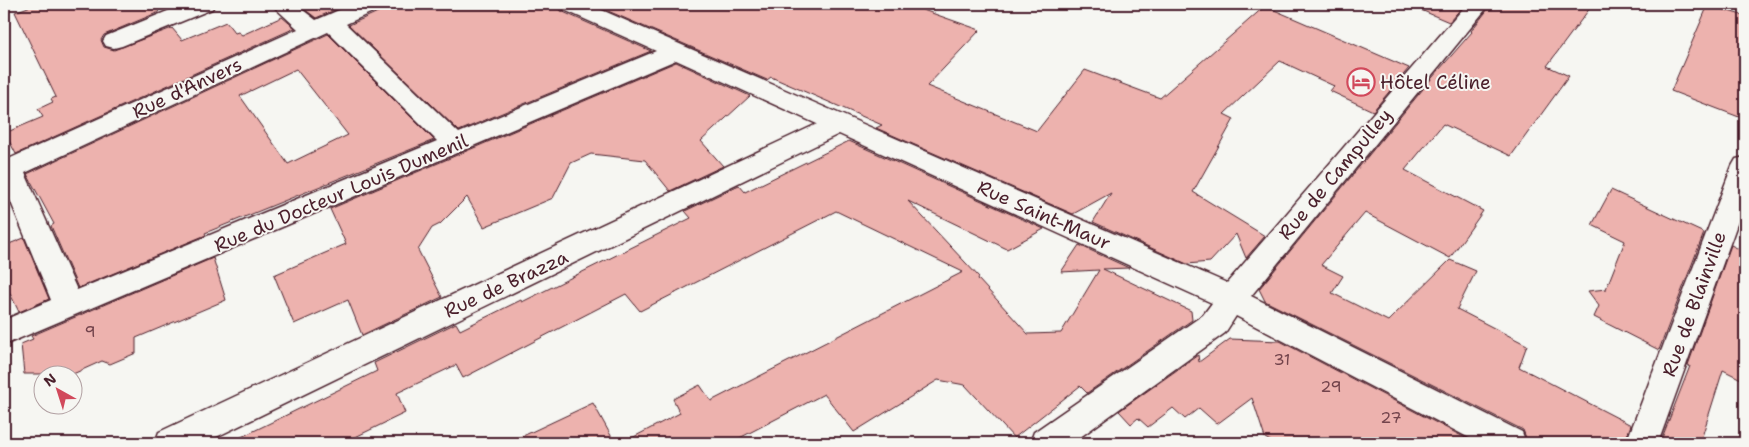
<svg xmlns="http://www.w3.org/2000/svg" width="1749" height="447" font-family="'Shantell Sans',sans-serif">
	<rect width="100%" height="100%" fill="#f6f6f2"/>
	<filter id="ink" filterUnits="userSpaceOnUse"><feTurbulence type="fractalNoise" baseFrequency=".02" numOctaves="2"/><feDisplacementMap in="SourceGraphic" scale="10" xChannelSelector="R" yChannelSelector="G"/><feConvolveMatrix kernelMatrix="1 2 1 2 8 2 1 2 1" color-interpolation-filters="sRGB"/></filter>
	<g filter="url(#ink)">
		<g fill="#edb2ae" stroke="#4a1f2b" fill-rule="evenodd">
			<polygon points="36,4 152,4 159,12 104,35 101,40 104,47 114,50 172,28 182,40 226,22 235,33 238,32 242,35 282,17 295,28 16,154 5,133 43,117 38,109 53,102 51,99 56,97 15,12"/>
			<polygon points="311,4 349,4 316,18 303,8"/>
			<polygon points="384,4 557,4 561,11 651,51 459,131 349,25 380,11"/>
			<polygon points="592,4 906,4 980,30 927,86 1037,131 1085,70 1160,98 1265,6 1409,68 1373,111 1330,91 1334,86 1280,61 1224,114 1234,119 1193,192 1265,236 1246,258 1236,234 1210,262 1187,264 1093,222 1111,193 1073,214 876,128 882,125 771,77 767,80"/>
			<polygon points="1407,4 1465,4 1449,22"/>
			<polygon points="1492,4 1593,4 1547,66 1569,76 1511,156 1443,124 1405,170 1483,211 1450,258 1365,213 1321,265 1343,276 1332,293 1388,321 1450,260 1476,271 1457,309 1527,345 1519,367 1631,425 1624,443 1528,443 1523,430 1265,301 1259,289 1432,78 1472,32 1471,31"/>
			<polygon points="1708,5 1745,16 1745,101 1739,117 1671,91"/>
			<path d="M328 34 434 140 205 233 206 235 78 288 51 226 54 224 27 174ZM296 69 348 135 288 164 240 96Z"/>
			<polygon points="676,62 750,96 701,141 723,166 670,191 645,160 591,154 571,163 553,198 484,227 467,197 440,224 432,228 418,250 442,297 362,335 348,300 294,324 274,275 346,244 330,209"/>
			<polygon points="849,141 1044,229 1007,249 908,201 979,277 978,279 1028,334 1061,333 1099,270 1061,272 1079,245 1129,268 1103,269 1191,311 1192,320 1087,393 1080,386 1014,438 965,385 938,380 854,432 824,394 730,443 622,443 680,413 673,399 700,385 711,401 963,272 836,211 640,311 626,294 463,378 456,365 397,393 405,413 343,443 229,443 377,371 374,363 456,323 460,330 521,300 522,302 691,218 685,211 739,185 745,192"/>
			<polygon points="1611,190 1704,233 1659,350 1594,317 1599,306 1588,291 1606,289 1625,241 1592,225"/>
			<polygon points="24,238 49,299 19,312 4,281 4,246"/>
			<polygon points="1731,245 1745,252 1745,381 1723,370 1700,443 1660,443 1690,366 1688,365"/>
			<polygon points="213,258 226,300 136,338 136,353 110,364 102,361 73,374 24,374 21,344 33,339 31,336"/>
			<polygon points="1230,339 1280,341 1475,443 1274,443 1265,438 1252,398 1217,424 1199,408 1185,419 1173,408 1148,427 1138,418 1131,424 1119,411 1198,355 1199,362"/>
			<polygon points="593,403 615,443 508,443"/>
		</g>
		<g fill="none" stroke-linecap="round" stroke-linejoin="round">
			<g stroke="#4a1f2b" stroke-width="3">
				<g id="minor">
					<polygon points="185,4 215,4 212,9 122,46 114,48 106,46 103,41 106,36"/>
					<path d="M271 4H295L316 20 353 4H382L379 9 346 24 459 133 656 51 562 9 559 4H588L1227 283 1467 4H1490L1251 296 1522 432 1526 443H1479L1236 316 1225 333 1072 443H1030L1034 432 1203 315 1212 303 839 134 204 443H155L159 432 817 124 676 60 4 345V320L51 300 4 185V161L298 29ZM328 32 437 141 77 290 25 173Z"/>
					<polygon points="1745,157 1745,202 1658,443 1626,443 1732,166 1736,159"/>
				</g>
			</g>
			<use href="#minor" fill="#f6f6f2" fill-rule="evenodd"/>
		</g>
	</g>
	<defs>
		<g id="hotel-ring" transform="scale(1.4375)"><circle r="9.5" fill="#f6f6f2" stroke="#d1495b" stroke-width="1.5"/><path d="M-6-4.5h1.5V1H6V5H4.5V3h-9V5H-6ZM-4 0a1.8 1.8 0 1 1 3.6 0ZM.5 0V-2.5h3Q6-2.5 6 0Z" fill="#d1495b"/></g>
	</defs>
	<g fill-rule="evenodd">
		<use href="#hotel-ring" x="1361" y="82"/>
	</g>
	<g text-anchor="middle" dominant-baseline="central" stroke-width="4" stroke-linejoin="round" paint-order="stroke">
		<g font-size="16" fill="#73444c">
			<text x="90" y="331">9</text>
			<text x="1282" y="359">31</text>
			<text x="1331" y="386">29</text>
			<text x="1391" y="417">27</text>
		</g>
		<g font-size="19" fill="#4a1f2b" stroke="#f6f6f2" text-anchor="start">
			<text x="1380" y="82">Hôtel Céline</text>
		</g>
		<g font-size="19" fill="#4a1f2b" stroke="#f6f6f2">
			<text transform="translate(187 88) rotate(-25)">Rue d'Anvers</text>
			<text transform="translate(1335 174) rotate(-50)">Rue de Campulley</text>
			<text transform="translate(341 193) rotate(-23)">Rue du Docteur Louis Dumenil</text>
			<text transform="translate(1044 215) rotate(24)">Rue Saint-Maur</text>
			<text transform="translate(506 284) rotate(-25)">Rue de Brazza</text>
			<text transform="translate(1694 304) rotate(-70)">Rue de Blainville</text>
		</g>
	</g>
	<rect width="1749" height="447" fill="none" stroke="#f6f6f2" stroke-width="20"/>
	<rect x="10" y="10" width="1729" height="427" fill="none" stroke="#4a1f2b" stroke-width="2" filter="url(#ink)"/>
	<g transform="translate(58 390) rotate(321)"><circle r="24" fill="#f6f6f2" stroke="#b1a0a2"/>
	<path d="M0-4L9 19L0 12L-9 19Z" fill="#d1495b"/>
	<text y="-8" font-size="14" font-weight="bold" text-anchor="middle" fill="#4a1f2b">N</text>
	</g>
</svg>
